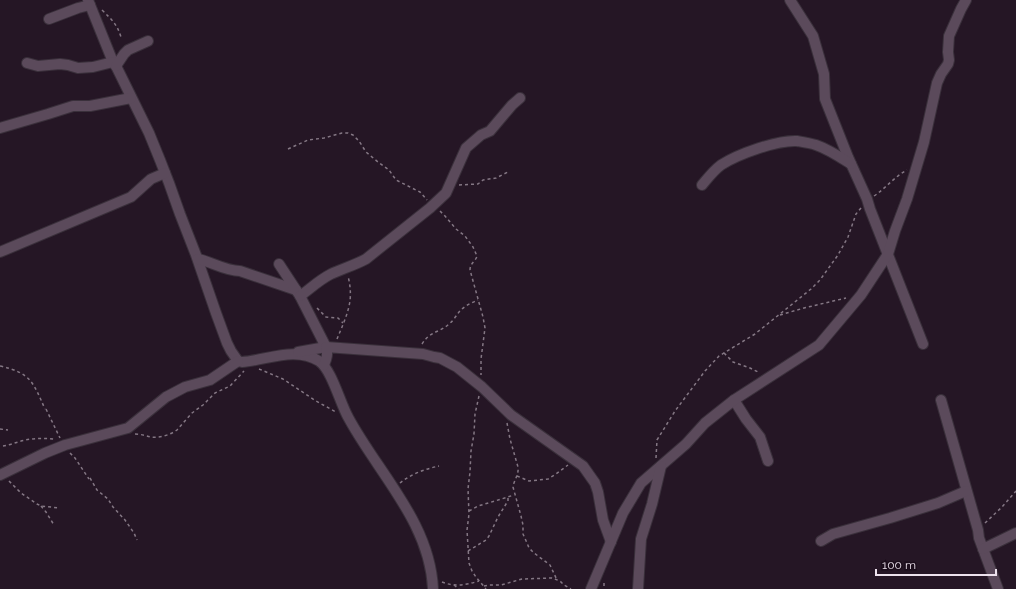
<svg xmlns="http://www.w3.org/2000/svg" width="1016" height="589" font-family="Raleway,sans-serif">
	<rect width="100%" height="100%" fill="#251625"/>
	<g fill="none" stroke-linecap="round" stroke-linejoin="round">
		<g stroke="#3a303b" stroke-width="12">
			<g id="minor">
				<path d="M88 0 113 62 117 68 149 133 160 160 169 183 180 214 196 255 216 313 227 343 231 351 238 361 242 362C268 360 295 346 319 361 332 370 340 403 348 417 378 473 430 522 433 589"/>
				<polyline points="790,0 813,36 824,74 825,99 848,157 867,199 870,209 923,344"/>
				<polyline points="49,19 78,8 90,5"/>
				<polyline points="27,63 38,66 60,64 68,65 78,68 93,67 113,62"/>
				<polyline points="116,66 124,54 128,50 148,41"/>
				<polyline points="0,128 48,114 73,106 90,106 131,98"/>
				<path d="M702 185C708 178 713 171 721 165 738 154 777 140 797 141 803 142 810 143 816 145 828 149 840 157 851 164"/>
				<polyline points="0,252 131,197 151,179 165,173"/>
				<path d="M198 259C212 262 225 271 240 271L296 290"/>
				<polyline points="279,264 300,296 326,347 298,352"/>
				<path d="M300 296C310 289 319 280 331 274 342 269 355 265 366 259L430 208 446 193 466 148 481 135 490 131 512 105 520 98"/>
				<path d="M324 365C327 358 328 354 326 347L423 354 434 357 440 358 457 367 482 387 511 415 583 466 595 483 598 492 603 520 611 542"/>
				<polyline points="734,400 746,419 760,437 768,461"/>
				<polyline points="941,400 978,530 979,538 998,589"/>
				<polyline points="0,475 45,453 65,445 128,428 166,397 185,387 210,380 238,361"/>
				<polyline points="821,541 833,534 890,518 938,503 966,491"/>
				<polyline points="983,549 1016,533"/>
				<polyline points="591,589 623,513 641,483 686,444 705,423 734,400 819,345 861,295 888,254 895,231 907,199 924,142 937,83 941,74 948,64 949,60 948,52 949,36 961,9 966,0"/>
				<polyline points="638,589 641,539 652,504 661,466"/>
			</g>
		</g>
		<g stroke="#847784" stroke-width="1.5" stroke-dasharray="3 3" stroke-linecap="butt">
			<path d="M102 10C112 20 117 24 121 37"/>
			<polyline points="288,149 308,140 324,138 342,133 348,133 353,135 359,141 366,152 378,162 389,170 396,180 420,192 427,200"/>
			<polyline points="459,185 478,184 483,180 496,178 508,172"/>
			<path d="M874 196C886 188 894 177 907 170"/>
			<path d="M440 211 445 216 456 229 465 236 473 247 477 256C476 261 470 263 470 270L483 317 485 328 481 359V375"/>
			<polyline points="317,308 326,317 338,318 343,323"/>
			<polyline points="780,315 804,308 846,298"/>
			<path d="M337 339C342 327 348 314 350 301 351 292 350 284 348 276"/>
			<path d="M422 344C430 331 439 333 449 324 453 321 456 316 459 312 464 306 471 303 478 300"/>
			<polyline points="724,353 733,362 750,368 760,373"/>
			<path d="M0 366C31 373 33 382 45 409"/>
			<polyline points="259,369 283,379 316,401 336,412"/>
			<polyline points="479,396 475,414 474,434 471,451 470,472 468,489 469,514 467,530 469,563 472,571 476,577 486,589"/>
			<polyline points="46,409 60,438"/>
			<path d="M507 423 510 439 518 467C519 475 514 480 513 487L521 516 523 525V534L527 543 529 548 534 553 550 565 557 580"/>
			<polyline points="0,429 8,430"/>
			<path d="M135 434C141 434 146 436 151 437 160 438 170 435 177 430L192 413 203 405 215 393 230 386 244 371"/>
			<path d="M3 446C9 445 15 443 21 441 32 438 43 438 54 439"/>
			<polyline points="70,453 75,458 89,479"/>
			<polyline points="656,458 657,440 675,411 705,371 719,356 755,334 811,289 820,280 838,255 848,237 856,214 861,208"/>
			<polyline points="517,476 529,481 548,479 556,474 568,465"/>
			<polyline points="90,478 97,490 108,499 113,507 125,520 134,533 137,540"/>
			<polyline points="9,481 21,493 37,504 41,506 59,508"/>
			<path d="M400 483C411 474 425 469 439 466"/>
			<polyline points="41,506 46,512 54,525"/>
			<polyline points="469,511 478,506 495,501 514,495"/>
			<polyline points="985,523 1002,507 1016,491"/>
			<polyline points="468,551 486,540 489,536 498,517 506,504 508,501 508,497"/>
			<path d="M442 582C454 587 466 585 479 581"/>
			<polyline points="604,583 604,589"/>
			<polyline points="454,585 459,589"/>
			<polyline points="484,586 489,585 501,585 522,579 552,578 560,581 564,585 571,589"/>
		</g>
		<use href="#minor" stroke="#5b4a5b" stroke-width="10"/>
	</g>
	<path d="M876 569v6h120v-6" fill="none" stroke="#ede2ed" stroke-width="2"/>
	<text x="882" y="569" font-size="12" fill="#ede2ed" stroke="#1b0d1b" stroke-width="3" paint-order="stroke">100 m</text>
</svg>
